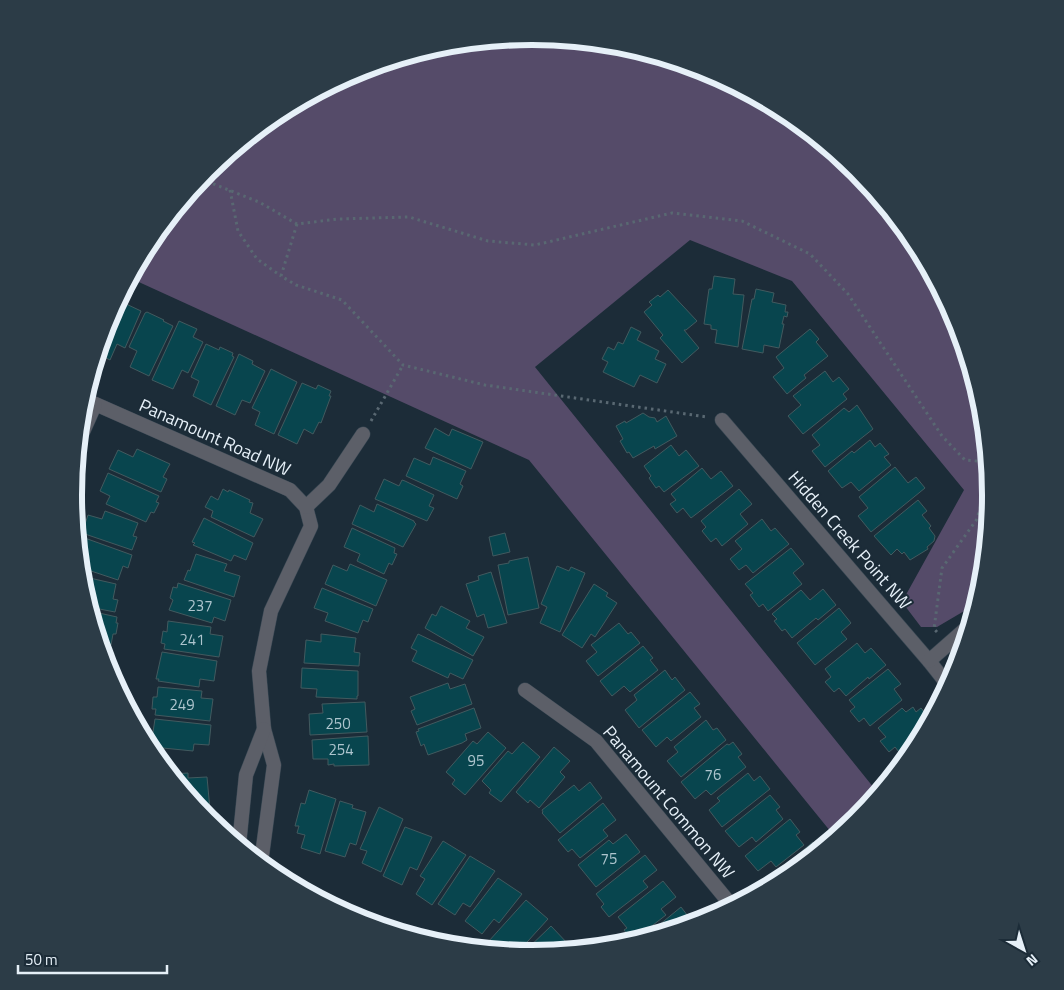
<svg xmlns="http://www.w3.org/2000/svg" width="1064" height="990" font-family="'Titillium Web',sans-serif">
	<rect width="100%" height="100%" fill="#1c2c38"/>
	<polygon fill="#554b69" points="532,36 622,45 708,71 787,114 857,171 914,240 956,320 982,406 991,495 984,562 971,607 937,627 921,627 902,602 964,490 792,281 690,240 535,367 878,793 856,820 835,837 529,460 130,278 151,240 208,170 277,113 357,71 443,45"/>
	<g fill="#08454e" stroke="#425a5f">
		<polygon points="714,276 735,279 733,294 744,295 738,347 715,343 717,330 711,329 711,325 704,324 709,289 712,289"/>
		<polygon points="756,289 774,293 772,302 786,305 785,312 788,312 787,317 784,316 782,324 784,324 779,348 764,345 763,353 742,349 752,299 754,299"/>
		<polygon points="668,290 697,321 686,330 684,330 699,348 682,363 660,338 663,335 644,312 652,305 649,302 658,295 660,297"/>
		<polygon points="117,302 123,305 124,303 141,311 125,348 117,344 110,360 98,354 108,319"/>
		<polygon points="147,312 164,320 163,321 173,326 149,376 130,367 137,351 129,347 145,313"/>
		<polygon points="179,321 197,329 193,337 203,342 188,373 182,370 173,389 152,380"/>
		<polygon points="631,327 641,332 637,340 659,351 655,359 666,364 657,383 640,375 634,387 603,372 608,362 602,359 608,347 614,350 618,342 623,344"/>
		<polygon points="810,329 819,339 816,342 828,356 804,375 806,378 787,394 773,377 784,368 776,357"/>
		<polygon points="206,344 219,350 220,347 233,353 232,356 234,357 211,405 193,396 199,381 191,377"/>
		<polygon points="239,354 253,361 252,364 265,371 250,403 242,400 235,415 216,406"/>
		<polygon points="271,369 297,382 274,434 255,425 260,412 252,408"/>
		<polygon points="825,371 833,382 839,377 849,389 843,394 847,399 803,434 788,416 801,405 793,396"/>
		<polygon points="302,383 316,389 318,385 331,391 329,396 331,396 321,423 319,422 313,434 304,429 297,444 278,435"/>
		<polygon points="857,405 873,429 825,467 812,451 820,445 812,435 844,408 849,412"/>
		<polygon points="643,413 649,417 655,418 657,422 666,416 677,436 655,449 654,446 633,458 629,452 627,453 620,441 623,439 616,426 625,421 626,423"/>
		<polygon points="435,428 449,436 452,429 483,442 471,469 425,448"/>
		<polygon points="870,440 875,447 880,443 889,454 884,457 891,465 859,491 851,482 842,488 828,471 852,451 854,453"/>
		<polygon points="671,445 679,456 686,450 699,466 664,492 659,486 656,488 649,478 651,476 644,466"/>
		<polygon points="137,449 170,464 163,477 167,479 161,492 109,469 118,450 133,457"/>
		<polygon points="433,457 466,471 460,484 463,486 457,499 406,476 414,458 430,465"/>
		<polygon points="895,467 908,483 916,477 925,488 871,532 858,516 868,508 859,497"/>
		<polygon points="702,468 711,479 721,471 733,486 691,518 683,508 677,513 670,504 676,500 671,494"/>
		<polygon points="108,473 159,496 156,502 159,503 154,513 151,512 146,522 106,504 110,496 100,491"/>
		<polygon points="384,479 399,486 402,480 405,481 434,495 429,506 434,508 427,521 375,499"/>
		<polygon points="223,489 228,492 229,490 250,500 249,502 253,503 250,513 263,519 254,537 211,517 213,511 205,507 211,496 218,500"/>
		<polygon points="739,489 752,504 740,514 748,524 722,546 716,538 711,542 702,531 706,527 701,521"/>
		<polygon points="918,500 927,511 922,515 931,526 929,528 935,536 934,541 927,547 928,549 910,560 904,552 902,554 897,549 891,555 874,536"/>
		<polygon points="377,504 414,521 414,522 416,524 403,547 352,524 360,505 374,512"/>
		<polygon points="105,511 138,523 133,536 137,537 132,550 82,533 88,515 102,519"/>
		<polygon points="204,518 253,543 246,560 234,555 231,561 193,545 195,543 192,542"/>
		<polygon points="762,519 771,531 775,528 789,544 753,573 746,565 739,570 730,559 742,549 735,541"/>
		<polygon points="352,528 395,548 394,553 397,554 392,565 389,563 384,574 357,561 360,554 344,547"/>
		<polygon points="505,533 510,552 493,556 489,537"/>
		<polygon points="82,537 132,555 128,568 123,566 118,580 85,569 88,562 80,559 78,547"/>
		<polygon points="791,548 804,564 793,573 802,584 768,611 763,604 759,607 750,595 753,593 745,584"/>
		<polygon points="196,554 227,564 224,571 240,576 234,597 184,580 188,570 190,571"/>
		<polygon points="528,557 539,608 508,615 498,565 509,563 509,561"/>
		<polygon points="350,564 387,580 376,606 325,584 333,565 347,571"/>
		<polygon points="557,566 569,571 571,567 585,573 560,632 540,623 547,607 541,604"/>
		<polygon points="491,572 507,623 488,628 484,614 477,617 466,584 479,580 478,576"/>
		<polygon points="81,576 116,584 113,599 118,600 115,612 89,607"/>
		<polygon points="178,583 231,600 225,621 214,617 212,623 169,610 173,600 170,598 173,587 177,588"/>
		<polygon points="594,584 608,593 606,596 617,603 595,637 591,634 582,648 562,635"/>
		<polygon points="322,588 373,609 368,622 363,620 358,633 325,621 328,613 314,608"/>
		<polygon points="823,589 836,605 818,620 816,618 792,638 785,629 782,631 774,621 777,619 772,614 801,590 810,600"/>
		<polygon points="441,606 470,621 466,628 484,637 473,656 425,628 432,614 436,616"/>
		<polygon points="839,608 851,623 841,632 847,639 815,665 797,643"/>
		<polygon points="90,611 117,617 116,623 118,623 116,634 113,634 111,645 100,643"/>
		<polygon points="168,621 211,627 210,634 223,636 219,657 164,649 165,644 161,643 163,631 167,632"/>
		<polygon points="619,623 628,634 631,632 640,643 598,676 586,661 597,652 591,645"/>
		<polygon points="321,634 356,638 354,652 360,653 359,666 304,663 306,640 321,642"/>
		<polygon points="418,634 473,660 463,679 450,673 448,678 412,661 417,651 411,648"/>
		<polygon points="857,643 865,653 871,648 886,665 869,679 868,677 846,696 839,688 834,692 825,682 831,677 825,669"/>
		<polygon points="643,646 653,658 650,660 658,670 630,692 624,686 612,696 600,681"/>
		<polygon points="102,649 114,653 108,670"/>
		<polygon points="162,652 217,661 214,681 200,679 199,687 158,681 159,679 156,679"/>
		<polygon points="302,668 358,671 358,696 357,696 357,699 316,697 317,689 301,688"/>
		<polygon points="888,669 901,684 894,689 902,700 870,726 864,718 859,722 850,711 855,707 849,700"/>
		<polygon points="665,670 672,680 675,677 685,690 639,728 625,710 637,700 634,695"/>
		<polygon points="448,683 450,689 465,684 472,704 417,725 411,711 415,709 410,697"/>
		<polygon points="158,687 202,691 201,698 213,699 210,721 155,715 156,709 152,709 153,697 157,697"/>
		<polygon points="690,692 700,704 694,708 701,717 671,741 667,737 656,747 642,730"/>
		<polygon points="365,702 367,732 310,735 309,714 323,713 322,704"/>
		<polygon points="913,707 916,712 921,708 930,719 922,733 899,752 895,747 889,752 880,741 886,737 878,728 902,708 906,712"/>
		<polygon points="474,708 481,728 465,734 467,740 462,743 428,755 424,744 421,746 416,732 419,731 418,729"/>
		<polygon points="155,719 211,725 209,745 194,744 193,751 153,747 153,745 151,745"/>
		<polygon points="706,720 713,730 717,728 726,740 681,777 667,761 678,752 674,747"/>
		<polygon points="488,732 506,748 465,795 452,784 455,780 446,772 473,741 477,744"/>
		<polygon points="368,736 369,765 334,766 334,764 328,765 328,759 313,759 312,740"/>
		<polygon points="523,742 540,757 501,802 489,793 491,790 482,781 508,751 512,754"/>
		<polygon points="733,742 742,754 738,757 746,767 711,795 706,790 695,799 681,782 727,744 729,745"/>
		<polygon points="554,747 570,761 560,772 565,777 539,808 530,800 528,803 516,792"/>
		<polygon points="188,773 188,778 207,777 211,821 207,819 173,777 172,774"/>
		<polygon points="748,773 754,781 760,776 770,789 722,827 709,810 720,801 717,798"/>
		<polygon points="590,782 602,798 560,833 542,813 543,812 542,810 574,785 579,791"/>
		<polygon points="309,790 336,799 320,854 301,848 305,835 297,833 299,826 295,826 301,803 305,804"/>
		<polygon points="770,795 780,807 776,810 783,819 756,842 752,837 739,847 725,831"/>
		<polygon points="340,801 353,805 352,808 366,812 356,845 350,843 345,857 325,851"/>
		<polygon points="603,803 616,820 603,830 608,836 580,858 572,849 568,852 558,840"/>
		<polygon points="379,807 403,819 381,872 362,863 367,851 360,849"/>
		<polygon points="790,819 800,832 796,835 804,845 776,867 771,861 758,871 745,856"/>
		<polygon points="405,827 432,837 417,870 410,867 402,885 383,876"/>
		<polygon points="626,834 640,852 596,887 578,865 609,840 613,844"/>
		<polygon points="443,841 466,855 432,905 416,894 425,879 420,876"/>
		<polygon points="813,842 820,850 787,877 771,885 767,880"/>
		<polygon points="645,855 657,870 643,881 648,887 609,917 601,907 604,904 596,894"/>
		<polygon points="470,856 495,871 470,907 463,903 455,915 438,904"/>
		<polygon points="498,878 522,894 499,923 494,919 482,934 465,921"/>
		<polygon points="663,881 676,897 661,909 666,915 640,935 639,933 631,939 624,930 627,928 618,917"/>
		<polygon points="526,900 548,919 518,952 512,946 507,951 497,950 488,942"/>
		<polygon points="681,907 691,920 694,918 697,922 642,939"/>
		<polygon points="551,926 570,946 566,950 532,954 523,953"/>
	</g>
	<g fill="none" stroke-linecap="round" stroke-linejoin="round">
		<g stroke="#384753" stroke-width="15">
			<g id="minor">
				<polyline points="84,399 290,490 306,507 311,526 271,611 259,671 264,729 274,765 261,863"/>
				<polyline points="722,420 929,661 948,685"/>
				<polyline points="78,443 95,405"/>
				<polyline points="306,507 329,485 363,434"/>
				<polyline points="929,661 970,625"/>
				<polyline points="525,690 596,741 732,906"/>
				<polyline points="239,845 246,775 264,729"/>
			</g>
		</g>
		<g stroke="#384753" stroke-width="15">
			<polyline id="tertiary" points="353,917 368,922"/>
		</g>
		<g stroke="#596872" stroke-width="3" stroke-dasharray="2.5 4" stroke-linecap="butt">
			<polyline points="201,179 259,202 297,224 338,219 409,217 488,241 535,245 672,213 742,221 810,254 848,294 942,436 965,460 987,462"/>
			<polyline points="230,190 238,231 257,259 281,276"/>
			<polyline points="297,224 281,276 296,285 342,300 403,365 485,385 707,417"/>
			<polyline points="371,421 403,365"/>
			<polyline points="937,632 934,629 942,568 977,519 989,475"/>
		</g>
		<use href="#minor" stroke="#5c5f68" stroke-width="14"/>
		<use href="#tertiary" stroke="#5c5f68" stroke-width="14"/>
	</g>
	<g text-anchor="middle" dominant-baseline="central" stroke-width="4" stroke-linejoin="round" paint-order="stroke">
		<g font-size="15" fill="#aec5ce">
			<text x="200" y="605">237</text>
			<text x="192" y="639">241</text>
			<text x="182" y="704">249</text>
			<text x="338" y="723">250</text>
			<text x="341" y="749">254</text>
			<text x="476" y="760">95</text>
			<text x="713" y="774">76</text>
			<text x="609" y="858">75</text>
		</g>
		<g font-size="18" fill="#e6f0f8" stroke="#1c2c38">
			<text transform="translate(215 437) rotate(24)">Panamount Road NW</text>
			<text transform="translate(850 540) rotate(49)">Hidden Creek Point NW</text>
			<text transform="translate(669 802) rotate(50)">Panamount Common NW</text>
		</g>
	</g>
	<path d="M0 0H1064V990H0ZM82 495a450 450 0 1 1 900 0a450 450 0 1 1-900 0Z" fill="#2c3c47" fill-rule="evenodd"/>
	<path fill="none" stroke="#e6f0f8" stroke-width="6" d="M82 495a450 450 0 1 1 900 0a450 450 0 1 1-900 0Z"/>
	<g transform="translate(1024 950) rotate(141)" stroke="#1c2c38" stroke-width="4" paint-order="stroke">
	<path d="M0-4L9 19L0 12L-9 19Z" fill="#e6f0f8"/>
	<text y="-8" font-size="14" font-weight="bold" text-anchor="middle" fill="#e6f0f8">N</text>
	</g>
	<path d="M18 965v8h149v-8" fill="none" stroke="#e6f0f8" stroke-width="2.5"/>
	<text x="25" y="965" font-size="15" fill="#e6f0f8" stroke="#1c2c38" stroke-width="4" paint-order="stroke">50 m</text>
</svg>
